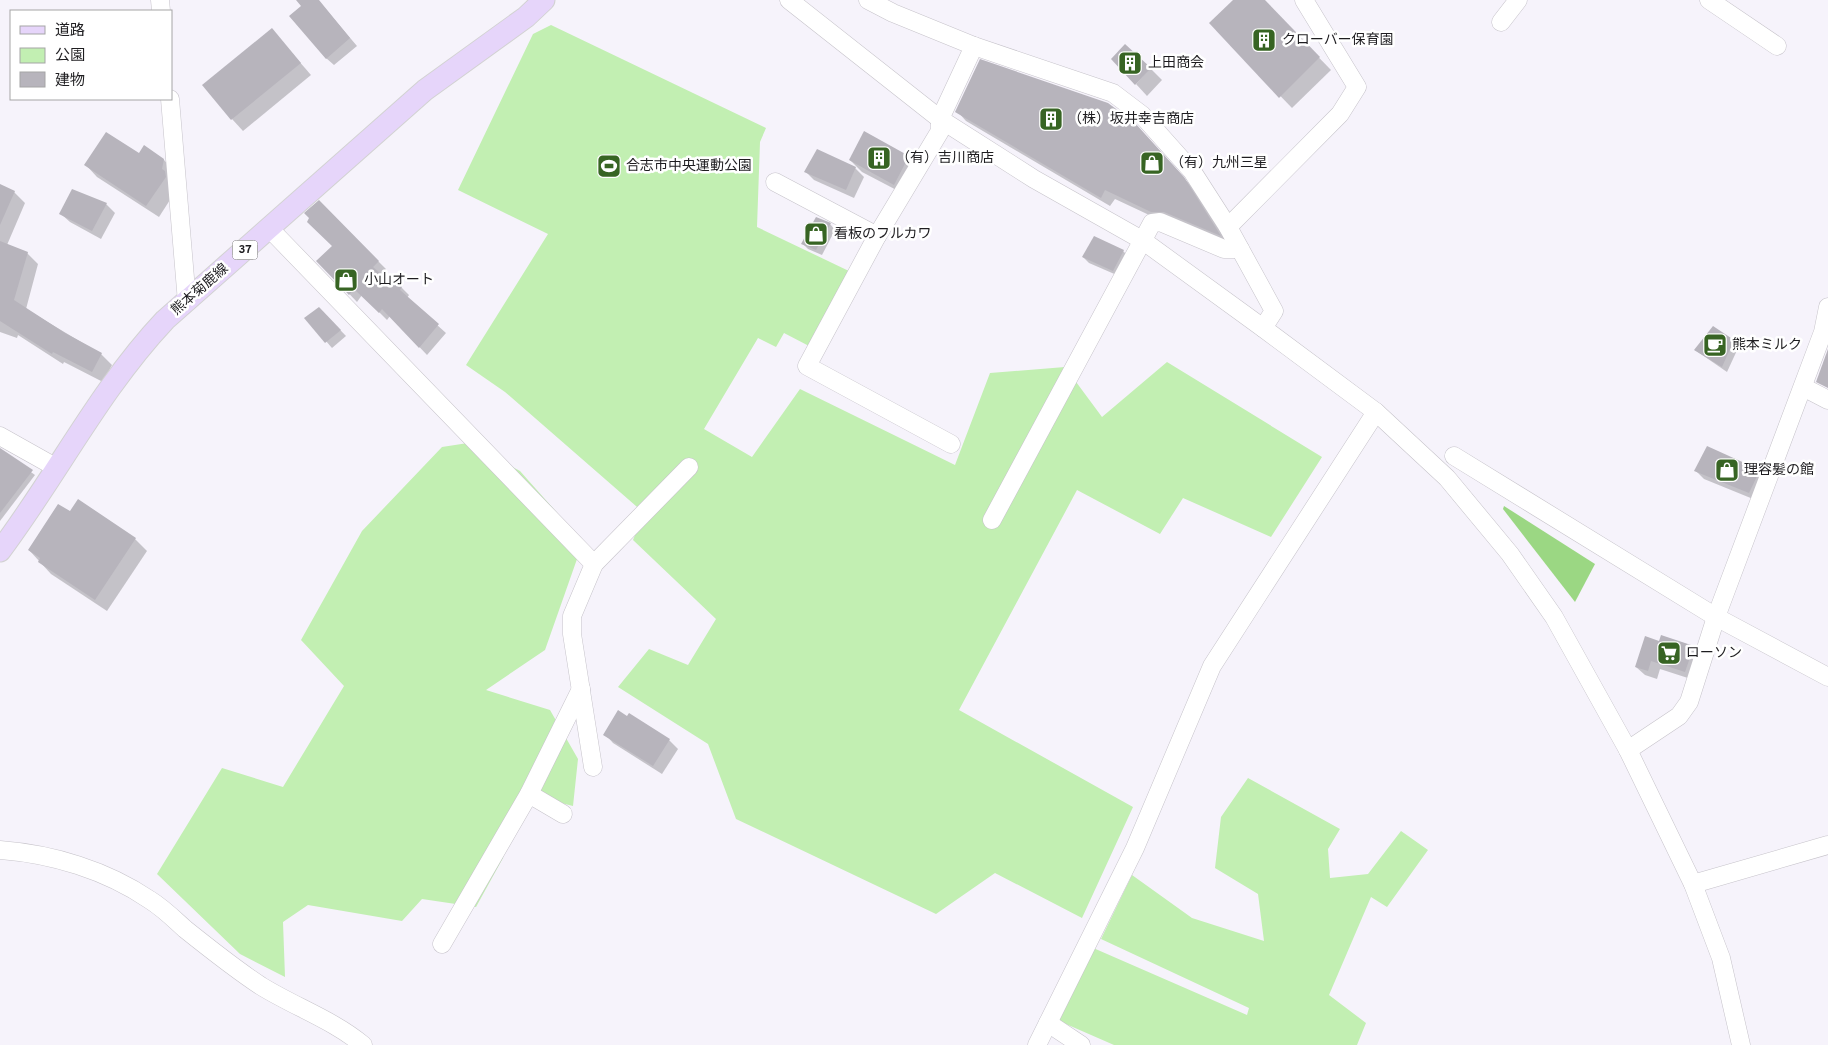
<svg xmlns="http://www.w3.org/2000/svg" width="1828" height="1045" font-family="Overpass,'Noto Sans JP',sans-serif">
	<rect width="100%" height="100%" fill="#f6f3fb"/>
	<g fill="#c2efb2">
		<polygon points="551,25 766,128 760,142 757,227 851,272 809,346 784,333 776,347 758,338 704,429 752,457 800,389 955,465 990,373 1065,367 1102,417 1167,362 1322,457 1271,537 1183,498 1160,534 1077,490 959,710 1133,807 1082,918 995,873 936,914 736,819 708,744 618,687 649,649 688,665 716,619 633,540 644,513 505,392 466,365 548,234 458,190 533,34"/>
		<polygon points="468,443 520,471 583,542 545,650 486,690 550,710 578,759 573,806 529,795 512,808 503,858 476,907 422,899 402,921 308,905 283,922 285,977 240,954 157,874 222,768 283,787 344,686 301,640 362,531 442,447"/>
		<polygon points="1248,778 1340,829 1328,849 1330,878 1368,874 1401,831 1428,850 1387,907 1371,897 1329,995 1366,1023 1357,1045 1114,1045 1059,1021 1091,947 1247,1015 1249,1008 1101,939 1132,875 1192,918 1264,941 1258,894 1215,868 1221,817"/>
	</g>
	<polygon fill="#9bd783" points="1504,506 1595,564 1575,602 1503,509"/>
	<g fill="#0003">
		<polygon points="297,0 318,0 357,46 334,65 326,58 303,6"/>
		<polygon points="1235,0 1263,0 1331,70 1292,108 1210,23"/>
		<polygon points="272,30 311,75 243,131 232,119"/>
		<polygon points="1150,68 1162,80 1147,96 1136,84"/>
		<polygon points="957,111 1144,134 1193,188 1228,244 1162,221 1115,199 1110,206 966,121"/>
		<polygon points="139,155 164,160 175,172 177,189 159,217 97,177 86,165"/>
		<polygon points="908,157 920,169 906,195 862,172 850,160"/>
		<polygon points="855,168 864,177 854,198 814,180 806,172"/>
		<polygon points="0,186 14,192 25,203 7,245 27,253 38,264 26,309 101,354 112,365 103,382 64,362 63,364 18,335 17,338 0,332"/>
		<polygon points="319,202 386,269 380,276 388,283 392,280 402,288 409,295 407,298 446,333 427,355 390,316 387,320 362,295 357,302 318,261 333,246"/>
		<polygon points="106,204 115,213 101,239 70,222 61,214"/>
		<polygon points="830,224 835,230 822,255 808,249 803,244"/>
		<polygon points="1123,251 1128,256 1119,276 1089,263 1083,257"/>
		<polygon points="319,308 346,336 332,348 306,318"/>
		<polygon points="1733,341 1739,346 1727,372 1695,350"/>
		<polygon points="0,450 35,475 0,521"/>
		<polygon points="1696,471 1759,471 1768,479 1758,501 1704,479"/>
		<polygon points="70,513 135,539 147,551 107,611 51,574 29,550"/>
		<polygon points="1660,642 1693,647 1702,655 1694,680 1660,669 1657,679 1645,675 1636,667"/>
		<polygon points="605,734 669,740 678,749 662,774 613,743"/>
	</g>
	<g fill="#b7b4bc">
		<polygon points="296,0 319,0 350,38 326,59 289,16 301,6"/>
		<polygon points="1233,0 1265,0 1320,57 1279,98 1209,23"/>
		<polygon points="272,28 301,63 231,120 202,85"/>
		<polygon points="1125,44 1151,68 1135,85 1111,59"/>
		<polygon points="980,59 1108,103 1135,123 1184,177 1221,236 1164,212 1151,212 1105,190 1101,198 955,112"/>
		<polygon points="864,131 909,156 894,185 849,160"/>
		<polygon points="106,132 139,153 144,145 164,159 162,169 165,171 166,177 146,206 84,165"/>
		<polygon points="817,149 856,167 846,190 804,172"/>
		<polygon points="0,184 15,191 0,225"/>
		<polygon points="72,189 107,203 92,231 59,214"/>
		<polygon points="319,200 379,261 373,267 388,281 392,278 402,287 400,290 439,324 419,348 382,309 379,313 354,289 349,295 316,261 332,246 307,222 309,218 304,213"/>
		<polygon points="816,217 831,223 816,250 801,244"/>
		<polygon points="1094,236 1124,250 1113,271 1082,257"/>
		<polygon points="0,241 28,252 14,300 65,333 102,353 92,372 53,352 52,354 0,321"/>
		<polygon points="319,307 341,330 325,343 304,318"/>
		<polygon points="1713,326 1734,340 1722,367 1694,350"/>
		<polygon points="1828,349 1828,388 1816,382"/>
		<polygon points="1707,446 1760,470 1749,493 1694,471"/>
		<polygon points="0,448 33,470 0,513"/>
		<polygon points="78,499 136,538 95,600 38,562 40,558 28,550 58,504 70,511"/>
		<polygon points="1661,635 1694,646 1685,672 1651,661 1648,671 1635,667 1645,636 1659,641"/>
		<polygon points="618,710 627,716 629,713 670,739 653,766 603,735"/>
	</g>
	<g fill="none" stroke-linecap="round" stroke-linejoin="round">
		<g stroke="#c6c3ca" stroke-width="19">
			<g id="minor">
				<polyline points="160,0 161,11"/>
				<polyline points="789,0 940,119 1034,179 1142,240 1263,328 1376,412 1447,478 1510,554 1554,617 1628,750 1693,884 1721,958 1741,1045"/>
				<polyline points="868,0 893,13 974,46 1113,93 1142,115 1192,171 1228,227 1274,311 1263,328"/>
				<polyline points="1709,0 1777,46"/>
				<polyline points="1501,22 1518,0"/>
				<polyline points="170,99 187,302"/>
				<polyline points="775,182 877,236"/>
				<polyline points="1228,227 1340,114 1357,87 1304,0"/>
				<polyline points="269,228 594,564 572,616 572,634 593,767"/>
				<polyline points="1803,387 1828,400"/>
				<polyline points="0,436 57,468"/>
				<polyline points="951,444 807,366 877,236 940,131 940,119 974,46"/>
				<polyline points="1454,456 1716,617 1828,677"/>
				<polyline points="992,520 1152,223 1160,222 1224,249 1240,249"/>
				<polyline points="594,564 689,467"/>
				<polyline points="1628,750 1679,716 1689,702 1716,617 1823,332 1828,307"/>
				<polyline points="529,794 563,814"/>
				<path d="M0 850C52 854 106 870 150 900 163 908 174 919 185 929 210 949 235 969 261 986 295 1007 333 1020 363 1045"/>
				<polyline points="1693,884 1828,845"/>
				<polyline points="442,944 529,794 581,689"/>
				<polyline points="1048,1023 1081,1045"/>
				<polyline points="1037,1045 1135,848 1212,666 1376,412"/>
			</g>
		</g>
		<g stroke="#d2d2d2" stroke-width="23">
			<path id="major" d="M0 551C57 475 100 389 165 320L425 90 526 17 544 0"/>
		</g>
		<use href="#minor" stroke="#fff" stroke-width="18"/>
		<use href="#major" stroke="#e6d5fa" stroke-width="21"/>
	</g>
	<defs>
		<g id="building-square" transform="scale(1.25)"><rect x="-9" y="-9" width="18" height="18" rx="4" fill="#376423" stroke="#fff"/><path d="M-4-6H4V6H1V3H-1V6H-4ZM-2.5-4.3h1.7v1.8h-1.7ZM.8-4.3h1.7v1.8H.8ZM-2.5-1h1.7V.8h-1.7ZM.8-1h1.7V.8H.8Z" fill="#fff"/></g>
		<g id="shop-square" transform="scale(1.25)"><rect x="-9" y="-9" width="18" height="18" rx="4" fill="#376423" stroke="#fff"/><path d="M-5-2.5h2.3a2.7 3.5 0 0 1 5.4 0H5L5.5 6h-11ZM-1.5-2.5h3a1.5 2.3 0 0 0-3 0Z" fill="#fff"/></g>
		<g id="stadium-square" transform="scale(1.25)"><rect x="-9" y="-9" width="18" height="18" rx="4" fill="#376423" stroke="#fff"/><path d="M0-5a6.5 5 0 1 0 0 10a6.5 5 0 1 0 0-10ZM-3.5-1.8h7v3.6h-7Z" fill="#fff"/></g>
		<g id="cafe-square" transform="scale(1.25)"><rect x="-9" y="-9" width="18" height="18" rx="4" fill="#376423" stroke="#fff"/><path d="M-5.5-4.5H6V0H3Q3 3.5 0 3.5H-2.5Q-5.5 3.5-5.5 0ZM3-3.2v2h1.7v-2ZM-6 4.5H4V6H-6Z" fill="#fff"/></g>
		<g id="supermarket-square" transform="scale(1.25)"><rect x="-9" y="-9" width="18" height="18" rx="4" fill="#376423" stroke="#fff"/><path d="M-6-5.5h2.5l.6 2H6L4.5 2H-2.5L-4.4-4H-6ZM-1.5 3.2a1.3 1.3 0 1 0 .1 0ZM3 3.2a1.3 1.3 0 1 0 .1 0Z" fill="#fff"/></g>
	</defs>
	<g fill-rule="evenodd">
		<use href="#building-square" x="1264" y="40"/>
		<use href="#building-square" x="1130" y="63"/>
		<use href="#building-square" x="1051" y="119"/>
		<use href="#building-square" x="879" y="158"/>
		<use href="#shop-square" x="1152" y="163"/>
		<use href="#stadium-square" x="609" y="166"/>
		<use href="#shop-square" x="816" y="234"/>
		<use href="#shop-square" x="346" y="280"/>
		<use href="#cafe-square" x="1715" y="345"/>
		<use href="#shop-square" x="1727" y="470"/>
		<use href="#supermarket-square" x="1669" y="653"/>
	</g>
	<g text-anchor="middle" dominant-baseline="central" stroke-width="5" stroke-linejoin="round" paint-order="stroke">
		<rect fill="#fff" stroke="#626163" stroke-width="1" x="232.5" y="240.5" width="25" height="19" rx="4"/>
		<g font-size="12" font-weight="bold" fill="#1e1d20">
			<text x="245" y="250">37</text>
		</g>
		<g font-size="14" fill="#1e1d20" stroke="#fff" text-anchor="start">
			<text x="1282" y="40">クローバー保育園</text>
			<text x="1148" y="63">上田商会</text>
			<text x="1068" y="119">（株）坂井幸吉商店</text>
			<text x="896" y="158">（有）吉川商店</text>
			<text x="1170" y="163">（有）九州三星</text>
			<text x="626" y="166">合志市中央運動公園</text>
			<text x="834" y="234">看板のフルカワ</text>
			<text x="364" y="280">小山オート</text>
			<text x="1732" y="345">熊本ミルク</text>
			<text x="1744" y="470">理容髪の館</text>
			<text x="1686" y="653">ローソン</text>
		</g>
		<g font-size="14" fill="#1e1d20" stroke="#fff">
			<text transform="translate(200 290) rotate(-41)">熊本菊鹿線</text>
		</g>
	</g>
	<rect x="10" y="10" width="162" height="90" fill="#ffffff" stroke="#a5a5a6"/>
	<rect x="20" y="26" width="25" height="8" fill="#e6d5fa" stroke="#a5a5a6"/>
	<text x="55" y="35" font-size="15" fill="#1e1d20">道路</text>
	<rect x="20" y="48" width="25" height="15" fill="#c2efb2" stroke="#a5a5a6"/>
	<text x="55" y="60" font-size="15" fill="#1e1d20">公園</text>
	<rect x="20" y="72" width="25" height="15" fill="#b7b4bc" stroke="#a5a5a6"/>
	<text x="55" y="85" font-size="15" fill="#1e1d20">建物</text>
</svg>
